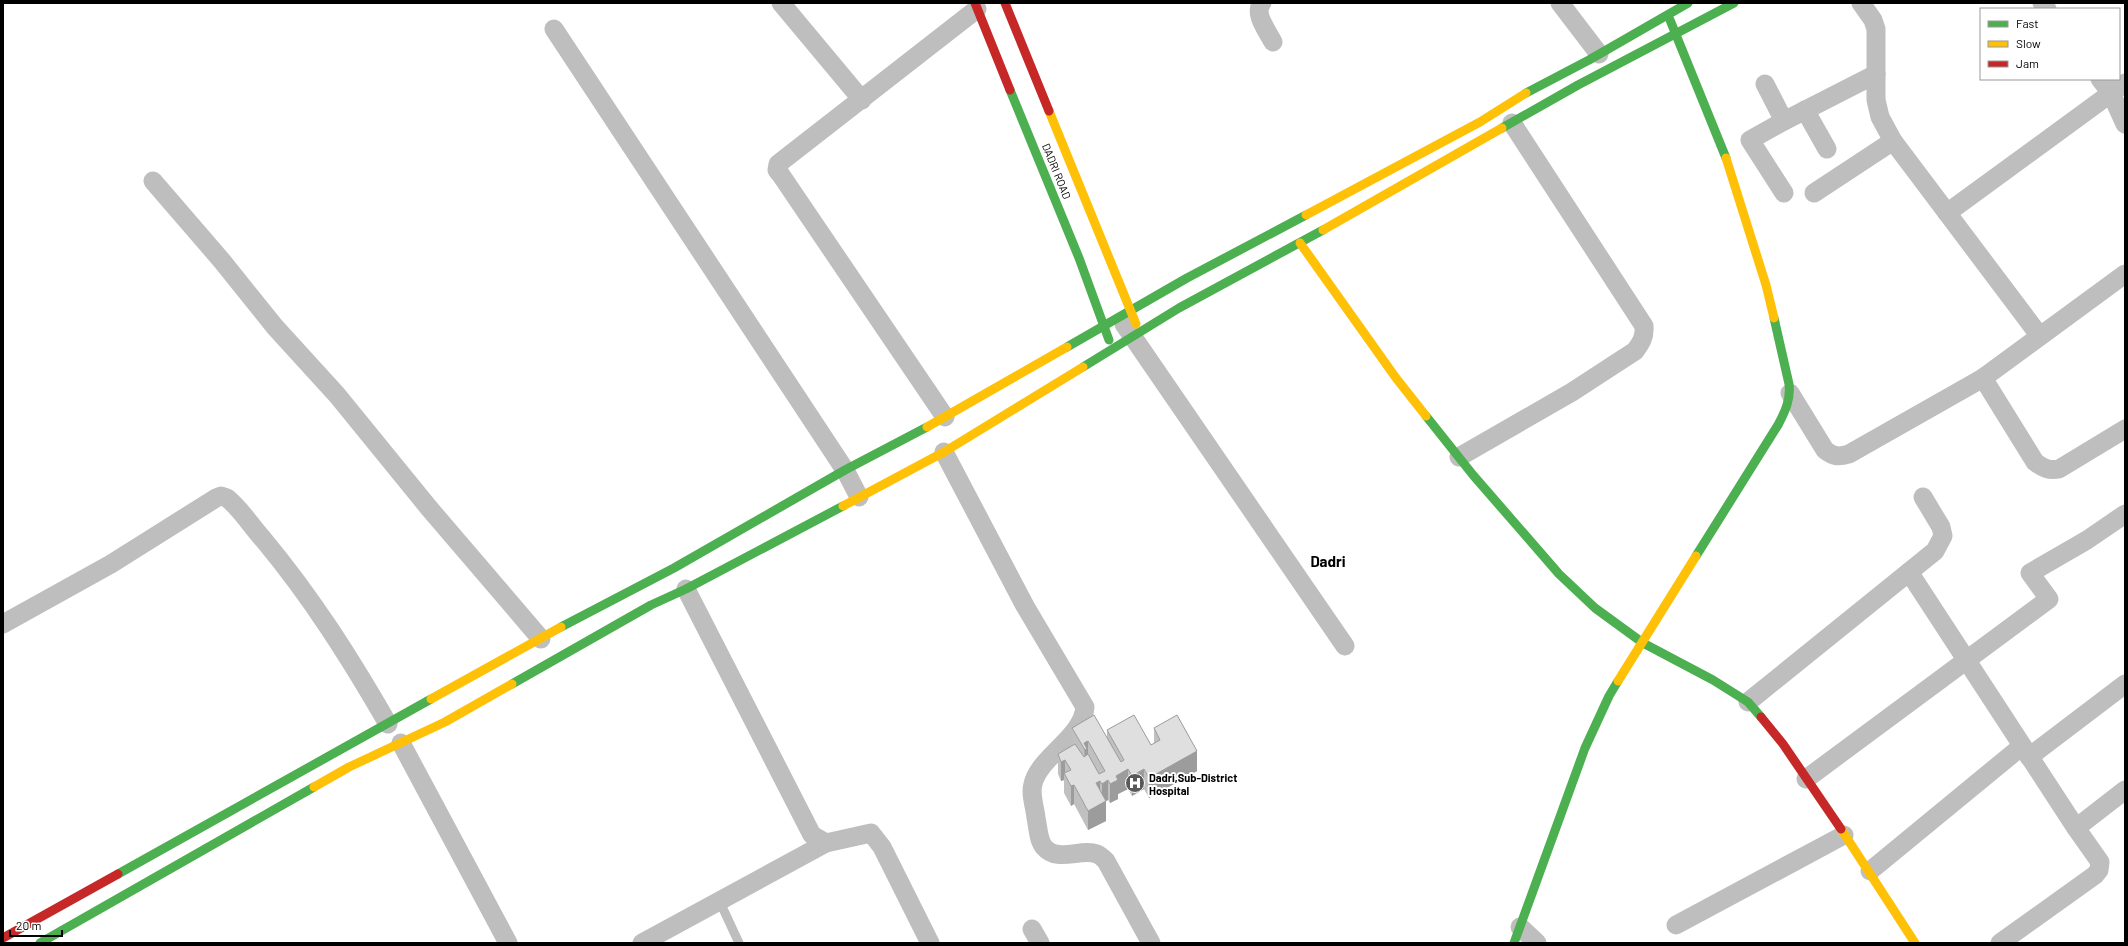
<svg xmlns="http://www.w3.org/2000/svg" width="2128" height="946" font-family="Barlow,sans-serif">
	<rect width="100%" height="100%" fill="#fff"/>
	<g fill="none" stroke-linecap="round" stroke-linejoin="round">
		<polyline stroke="#bebebe" stroke-width="9" points="719,900 739,943"/>
		<g stroke="#bebebe" stroke-width="19">
			<polyline points="781,3 862,100"/>
			<path d="M1262 3C1253 13 1268 32 1273 42"/>
			<polyline points="1560,3 1599,54"/>
			<polyline points="1861,3 1873,20 1876,29 1876,100 1880,117 1893,141 2039,335"/>
			<polyline points="2042,3 2047,9"/>
			<polyline points="554,29 845,470 859,497"/>
			<polyline points="2100,79 2111,93 2125,124"/>
			<polyline points="1765,84 1784,121 1876,74"/>
			<polyline points="1805,110 1827,149"/>
			<polyline points="153,181 222,261 275,327 337,395 429,508 541,639"/>
			<polyline points="1784,193 1750,140 1784,121"/>
			<polyline points="1814,193 1893,141"/>
			<polyline points="1947,213 2125,83"/>
			<path d="M2125 274 1983 378 2035 462C2043 468 2049 471 2059 469L2125 429"/>
			<polyline points="1124,324 1345,646"/>
			<path d="M1790 393 1825 450C1834 457 1839 457 1849 454L1983 378"/>
			<polyline points="945,417 781,175 777,170 778,164 977,9"/>
			<path d="M944 452 1025 606 1085 707C1083 737 1039 757 1033 784 1030 794 1035 807 1036 818 1038 826 1038 840 1044 847 1057 863 1081 848 1097 854 1100 855 1104 859 1106 861L1151 943"/>
			<path d="M1459 457 1572 392 1635 351C1641 343 1645 337 1644 326L1512 123"/>
			<polyline points="1909,572 2076,828 2100,862 2099,870 2095,875 2000,943"/>
			<polyline points="686,589 812,835 826,843 871,833 882,847 930,943"/>
			<path d="M3 624 111 564 216 498 221 496 227 498C241 509 251 526 263 539 312 598 350 658 388 724"/>
			<polyline points="1748,702 1935,551 1943,536 1941,527 1923,497"/>
			<polyline points="401,743 508,943"/>
			<polyline points="2029,757 2125,684"/>
			<polyline points="1806,779 2049,599 2030,573 2087,540 2125,514"/>
			<polyline points="2076,828 2125,790"/>
			<polyline points="1870,871 2022,746"/>
			<polyline points="1676,925 1844,835"/>
			<polyline points="1520,927 1537,943"/>
			<polyline points="1032,929 1040,943"/>
			<polyline points="642,943 826,843"/>
		</g>
		<g stroke="#4caf50" stroke-width="9">
			<polyline points="1670,20 1726,158"/>
			<polyline points="1010,90 1079,258 1109,340"/>
			<polyline points="1526,93 1589,60 1688,3"/>
			<polyline points="1502,128 1578,85 1734,3"/>
			<polyline points="1067,347 1187,278 1306,215"/>
			<polyline points="1083,367 1179,308 1323,230"/>
			<polyline points="1426,416 1473,475 1559,574 1595,608 1643,643 1713,680 1748,702 1761,717"/>
			<path d="M1696 556 1778 425C1785 412 1791 399 1789 384L1774 318"/>
			<polyline points="561,627 674,568 845,470 927,427"/>
			<polyline points="512,684 651,605 686,589 843,506"/>
			<polyline points="118,874 431,699"/>
			<polyline points="40,943 314,787"/>
			<polyline points="1514,943 1585,748 1609,696 1618,681"/>
		</g>
		<g stroke="#ffc107" stroke-width="9">
			<polyline points="1049,111 1136,324"/>
			<polyline points="1726,158 1766,285 1774,318"/>
			<polyline points="1306,215 1480,122 1526,93"/>
			<polyline points="1323,230 1502,128"/>
			<polyline points="1300,243 1396,378 1426,416"/>
			<polyline points="927,427 1067,347"/>
			<polyline points="843,506 944,452 1083,367"/>
			<polyline points="1618,681 1696,556"/>
			<polyline points="431,699 561,627"/>
			<polyline points="314,787 349,767 445,722 512,684"/>
			<polyline points="1841,829 1915,943"/>
		</g>
		<g stroke="#c62828" stroke-width="9">
			<polyline points="975,3 1010,90"/>
			<polyline points="1005,3 1049,111"/>
			<polyline points="1761,717 1783,744 1841,829"/>
			<polyline points="3,938 118,874"/>
		</g>
	</g>
	<polygon fill="#c0c0c0" points="1072,728 1107,738 1107,730 1151,745 1154,743 1154,728 1197,771 1149,798 1144,789 1132,796 1128,789 1118,794 1118,799 1110,803 1108,800 1106,801 1106,821 1088,830 1074,804 1071,806 1064,793 1064,780 1061,781 1058,774 1058,754 1072,746"/>
	<g fill="#9c9c9c">
		<polygon points="1088,741 1088,760 1085,762 1084,743"/>
		<polygon points="1197,751 1197,771 1149,798 1149,778"/>
		<polygon points="1065,760 1065,776 1064,773 1064,780 1061,781 1061,762"/>
		<polygon points="1128,769 1128,789 1118,794 1118,799 1110,803 1110,784 1116,776"/>
		<polygon points="1144,769 1144,789 1132,796 1132,776"/>
		<polygon points="1108,780 1108,800 1106,801 1106,821 1088,830 1088,811 1102,803 1102,784"/>
		<polygon points="1100,781 1100,801 1096,783"/>
		<polygon points="1074,785 1074,804 1071,806 1071,786"/>
	</g>
	<polygon fill="#dfdfdf" stroke="#9c9c9c" points="1094,715 1121,762 1124,760 1107,730 1134,715 1151,745 1160,740 1154,728 1177,715 1197,751 1149,778 1144,769 1132,776 1128,769 1116,776 1118,780 1110,784 1108,780 1102,784 1100,781 1096,783 1106,801 1088,811 1074,785 1071,786 1064,773 1071,770 1065,760 1061,762 1058,754 1075,744 1084,757 1088,754 1099,774 1105,771 1088,741 1084,743 1087,749 1085,750 1072,728"/>
	<defs>
		<g id="hospital-disc" transform="scale(1)"><circle r="9.5" fill="#595959" stroke="#fff"/><path d="M-5-5h3v3.5h4V-5h3V5h-3V1.5h-4V5h-3Z" fill="#fff"/></g>
	</defs>
	<g fill-rule="evenodd">
		<use href="#hospital-disc" x="1135" y="783"/>
	</g>
	<g text-anchor="middle" dominant-baseline="central" stroke-width="4" stroke-linejoin="round" paint-order="stroke">
		<g font-size="11" fill="#000" stroke="#fff">
			<text transform="translate(1057 171) rotate(68)">DADRI ROAD</text>
		</g>
		<g font-size="11" font-weight="bold" fill="#000" stroke="#fff" text-anchor="start">
			<text x="1149" y="777">Dadri,Sub-District<tspan x="1149" dy="13">Hospital</tspan></text>
		</g>
		<g font-size="15" font-weight="bold" fill="#000" stroke="#fff">
			<text x="1328" y="561">Dadri</text>
		</g>
	</g>
	<rect width="2128" height="946" fill="none" stroke="#000000" stroke-width="8"/>
	<rect x="1980" y="8" width="140" height="72" fill="#ffffff" stroke="#999999"/>
	<rect x="1988" y="21" width="20" height="6" fill="#4caf50" stroke="#999999"/>
	<text x="2016" y="28" font-size="12" fill="#000000">Fast</text>
	<rect x="1988" y="41" width="20" height="6" fill="#ffc107" stroke="#999999"/>
	<text x="2016" y="48" font-size="12" fill="#000000">Slow</text>
	<rect x="1988" y="61" width="20" height="6" fill="#c62828" stroke="#999999"/>
	<text x="2016" y="68" font-size="12" fill="#000000">Jam</text>
	<path d="M10 930v6h52v-6" fill="none" stroke="#000000" stroke-width="2"/>
	<text x="16" y="930" font-size="12" fill="#000000" stroke="#ffffff" stroke-width="3" paint-order="stroke">20 m</text>
</svg>
